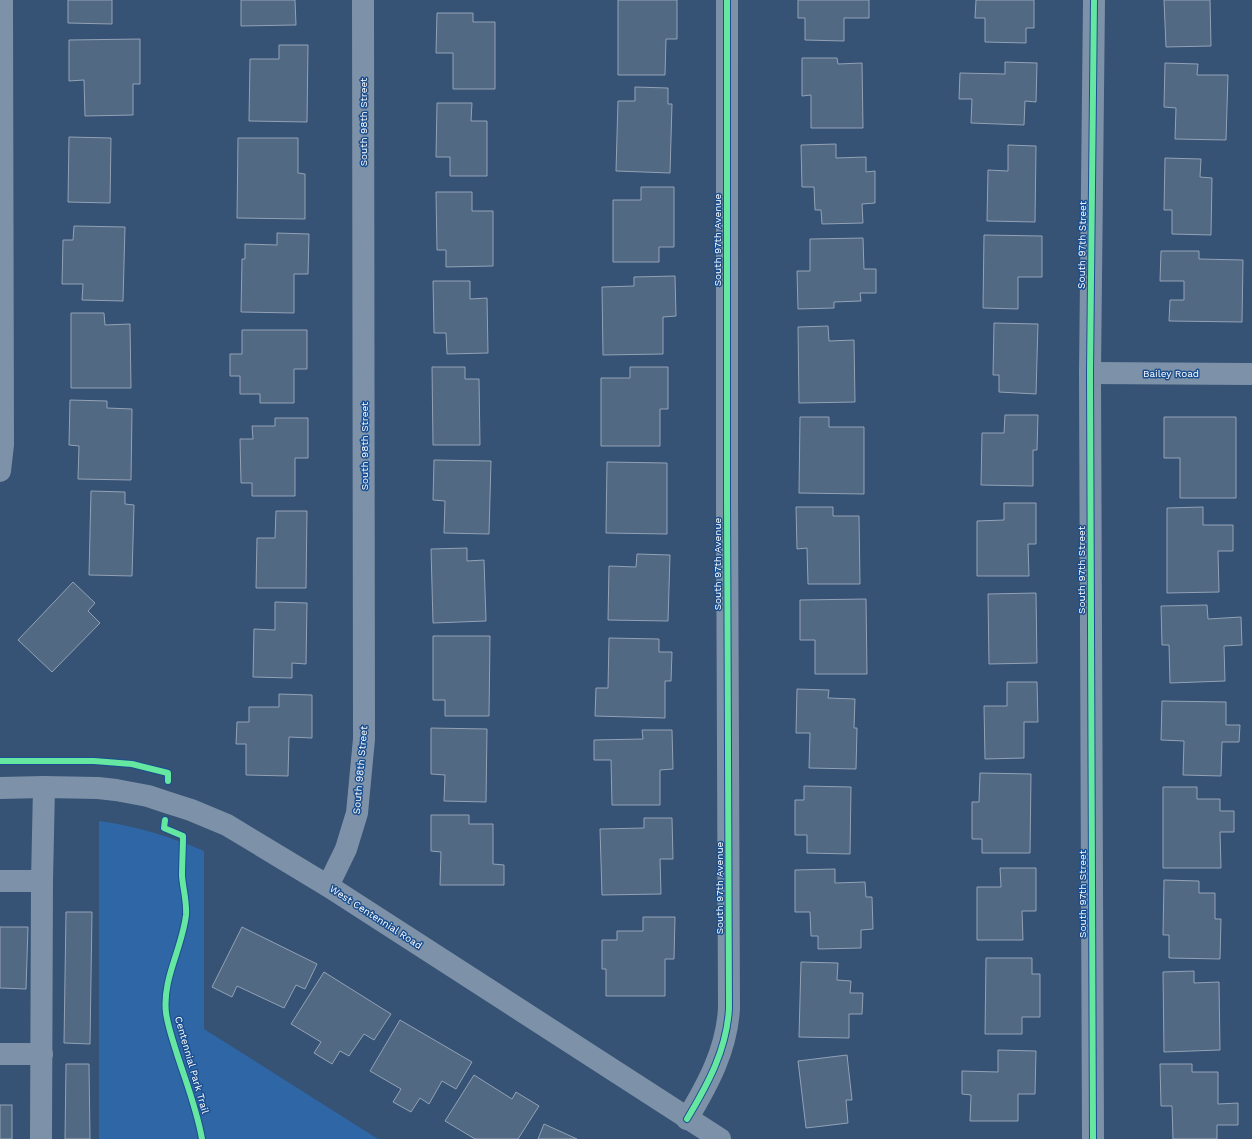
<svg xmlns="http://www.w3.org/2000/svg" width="1252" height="1139" font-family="'Work Sans',sans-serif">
	<rect width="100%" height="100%" fill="#365274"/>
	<path fill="#2f66a5" d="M99 821C136 826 169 836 204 851V1029L378 1139H99Z"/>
	<g fill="#526984" stroke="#92a2b6">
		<polygon points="68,0 112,0 112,24 68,23"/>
		<polygon points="241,0 295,0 296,25 241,26"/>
		<polygon points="618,0 677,0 677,39 666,39 665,75 618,75"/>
		<polygon points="798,0 869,0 869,18 844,18 844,41 805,40 805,18 798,18"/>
		<polygon points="976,0 1034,0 1034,28 1026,28 1026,43 985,42 985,18 975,18"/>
		<polygon points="1164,0 1210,0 1211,46 1166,47"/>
		<polygon points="437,13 473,13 473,22 495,22 495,89 453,89 453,53 436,53"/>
		<polygon points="140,39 140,84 133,84 133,115 85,116 84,80 69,81 69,40"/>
		<polygon points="279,45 308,45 307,122 249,121 250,59 279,59"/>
		<polygon points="802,58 837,58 838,64 862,63 863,128 811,128 811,95 802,96"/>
		<polygon points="1005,62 1037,63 1036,102 1025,101 1024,125 971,123 972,99 959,99 960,73 1005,74"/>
		<polygon points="1165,63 1198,64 1197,75 1228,75 1226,140 1175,139 1176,108 1164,107"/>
		<polygon points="635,87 668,88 668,104 672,104 670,173 616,171 618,101 635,101"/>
		<polygon points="437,103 472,103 471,121 487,121 487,176 450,176 450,157 436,157"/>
		<polygon points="69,137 111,138 110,203 68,202"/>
		<polygon points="238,138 298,138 298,173 305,174 305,219 237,218"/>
		<polygon points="836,144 836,158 866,157 866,172 875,171 875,203 862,204 863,223 822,224 821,210 815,210 814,187 802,187 801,145"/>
		<polygon points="1008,145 1036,146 1035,222 987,221 988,170 1008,171"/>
		<polygon points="1165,158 1201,159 1200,177 1212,178 1211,235 1172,234 1172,210 1164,210"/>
		<polygon points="641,187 674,187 674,247 659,247 659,262 613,262 613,200 641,200"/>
		<polygon points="436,192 472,192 472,211 493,211 493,266 446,267 446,250 437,250"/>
		<polygon points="74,226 125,227 123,301 82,300 83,284 62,284 63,240 73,240"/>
		<polygon points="277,233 309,234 308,274 294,274 294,313 241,312 242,259 245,259 245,244 277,245"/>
		<polygon points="984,235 1042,236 1042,277 1018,277 1018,309 983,308"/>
		<polygon points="863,238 864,269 876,269 876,293 860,293 861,301 834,302 834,308 798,309 797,271 810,271 810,239"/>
		<polygon points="1161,251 1199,251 1199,259 1243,260 1242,322 1169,321 1170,300 1184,300 1184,281 1160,281"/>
		<polygon points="675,276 676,316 663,317 663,354 603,355 602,287 634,286 634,277"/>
		<polygon points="433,281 470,281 470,299 487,298 488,353 447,354 446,333 434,333"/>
		<polygon points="71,313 104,313 105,325 130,324 131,388 71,388"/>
		<polygon points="994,323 1038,324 1036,394 999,392 999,375 993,375"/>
		<polygon points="828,326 829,341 854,340 855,402 799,403 798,327"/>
		<polygon points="242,330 307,330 307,369 294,369 294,403 260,403 260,394 240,394 240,376 230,376 230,354 242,354"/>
		<polygon points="432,367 465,367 465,379 479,379 480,445 433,445"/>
		<polygon points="630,367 668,367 668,409 660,409 660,446 601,446 601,378 630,378"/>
		<polygon points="70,400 107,401 107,408 132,409 131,480 78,479 79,446 69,445"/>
		<polygon points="1005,415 1038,415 1037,450 1033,450 1033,486 981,485 982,433 1004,433"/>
		<polygon points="800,417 829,417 829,427 864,427 864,494 799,493"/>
		<polygon points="1164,417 1236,417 1236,498 1180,498 1180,458 1164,458"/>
		<polygon points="275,418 308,418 308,458 295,458 295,496 252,496 252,483 241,483 240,439 253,439 252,426 275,426"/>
		<polygon points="434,460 491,461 489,534 444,533 445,501 433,500"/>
		<polygon points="607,462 667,463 667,534 606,533"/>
		<polygon points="91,491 125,492 125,504 134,505 132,576 89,575"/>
		<polygon points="1004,503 1036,503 1036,544 1028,544 1029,576 977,576 977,521 1004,520"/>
		<polygon points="796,507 833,507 833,516 859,516 860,584 808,584 807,548 797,549"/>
		<polygon points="1203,507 1203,525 1233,525 1233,551 1218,551 1219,592 1167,593 1167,508"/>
		<polygon points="276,511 307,511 306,588 256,588 257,538 275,538"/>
		<polygon points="467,548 467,561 484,560 486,621 433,623 431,549"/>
		<polygon points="637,554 670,555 668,621 608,620 609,566 636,567"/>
		<polygon points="73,582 95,603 88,611 100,623 52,672 18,640"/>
		<polygon points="1036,593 1037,663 989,664 988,594"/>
		<polygon points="866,599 867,674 815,674 815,640 800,640 800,600"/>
		<polygon points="275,602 307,603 306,664 292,663 292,678 253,677 254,629 275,630"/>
		<polygon points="1207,605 1208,619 1241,617 1242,645 1224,646 1225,681 1170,683 1169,645 1162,645 1161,606"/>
		<polygon points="433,636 490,636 489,716 445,716 445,700 433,700"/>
		<polygon points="609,638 659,639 659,652 672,652 671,681 665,681 665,718 595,716 596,688 608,688"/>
		<polygon points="1007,682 1037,682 1038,722 1024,722 1024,758 985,759 984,706 1007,706"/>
		<polygon points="797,689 829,690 828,698 855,699 854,728 857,728 856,769 809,768 810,733 796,733"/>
		<polygon points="279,694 312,695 312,738 289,737 288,776 246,775 246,744 236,744 237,722 249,722 249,707 279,707"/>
		<polygon points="1162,701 1226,702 1226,725 1240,725 1239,742 1222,742 1221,776 1183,775 1184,741 1161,740"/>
		<polygon points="431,728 487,729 486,802 444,801 445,775 431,774"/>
		<polygon points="642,730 672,730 673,769 660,770 660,805 612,805 611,760 594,760 594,740 643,739"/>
		<polygon points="980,773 1031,774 1030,853 982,853 982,839 972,839 972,802 979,802"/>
		<polygon points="804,786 851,787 850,854 807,853 807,835 795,835 795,800 804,800"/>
		<polygon points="1163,787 1197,787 1197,799 1220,799 1220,811 1234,811 1234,832 1220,832 1221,868 1163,868"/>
		<polygon points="431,815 469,815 469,824 493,824 493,864 504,865 504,885 440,885 441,852 431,851"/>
		<polygon points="644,818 672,818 673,859 660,859 661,894 602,895 600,829 644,828"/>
		<polygon points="1000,868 1036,868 1036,911 1022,911 1023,940 977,940 977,887 1001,887"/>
		<polygon points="835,869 835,883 865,882 866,897 872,897 873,929 861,930 861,948 818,949 818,936 811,936 810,912 795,912 795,870"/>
		<polygon points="1164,880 1199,881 1199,893 1215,893 1215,919 1221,919 1220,959 1169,958 1169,935 1163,935"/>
		<polygon points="66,912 92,912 90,1044 64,1043"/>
		<polygon points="643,917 675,917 674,959 665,959 665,996 606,996 606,969 602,969 602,940 617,940 617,931 643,931"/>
		<polygon points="0,927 28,927 26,989 0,988"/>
		<polygon points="242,927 317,964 305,989 296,985 284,1008 237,986 232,997 212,987"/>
		<polygon points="986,958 1032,958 1032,974 1040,974 1040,1017 1022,1017 1022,1034 985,1034"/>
		<polygon points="801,962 838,963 837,980 851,981 850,993 863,993 862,1014 849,1014 849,1038 799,1037"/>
		<polygon points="1194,971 1194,983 1219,982 1220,1050 1164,1052 1163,972"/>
		<polygon points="324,972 391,1014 374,1040 364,1034 349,1056 340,1051 332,1064 314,1053 321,1042 291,1024"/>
		<polygon points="400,1020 472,1062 456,1089 442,1081 429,1104 420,1098 411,1112 393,1102 401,1089 370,1071"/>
		<polygon points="998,1050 1036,1051 1035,1094 1018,1094 1018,1121 970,1121 971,1095 962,1094 962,1071 998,1072"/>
		<polygon points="847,1055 852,1100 846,1100 848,1123 806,1128 798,1061"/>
		<polygon points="66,1064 89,1064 90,1139 65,1139"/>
		<polygon points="1160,1064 1192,1064 1192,1072 1218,1072 1218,1104 1238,1103 1238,1125 1217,1125 1217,1139 1173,1139 1172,1106 1161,1106"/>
		<polygon points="474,1075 512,1099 516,1092 539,1106 518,1139 475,1139 445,1121"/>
		<rect x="0" y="1105" width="12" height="34"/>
		<polygon points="544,1124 577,1139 538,1139"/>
	</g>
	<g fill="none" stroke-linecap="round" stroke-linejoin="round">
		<g stroke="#7d92a8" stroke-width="22">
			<polyline points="1090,373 1252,374"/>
			<polyline points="0,471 3,445 2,0"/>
			<polyline points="0,788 44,787 98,788 116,790 148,796 166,802 191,810 227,825 328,886 720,1139"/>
			<polyline points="0,881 42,881"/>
			<polyline points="328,886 346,849 357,813 364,739 363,0"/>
			<polyline points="0,1054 42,1054"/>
			<path d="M687 1119C708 1084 727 1049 729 1008L727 497V0"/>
			<polyline points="41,1139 42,881 44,787"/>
			<polyline points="1093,1139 1090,373 1094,0"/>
		</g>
		<g stroke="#1b4f8f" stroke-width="8">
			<g id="cycleway">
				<polyline points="0,761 94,761 132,764 168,773 168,781"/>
				<path d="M165 820 164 828 183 836C183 849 182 863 182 876 183 889 187 902 186 915 182 949 162 979 166 1013 168 1027 173 1041 177 1054 186 1082 197 1110 202 1139"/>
				<path d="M687 1119C708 1084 727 1049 729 1008L727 497V0"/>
				<polyline points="1093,1139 1090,373 1094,0"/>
			</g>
		</g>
		<use href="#cycleway" stroke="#66e7a1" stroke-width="6"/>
	</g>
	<g text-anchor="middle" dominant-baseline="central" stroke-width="3" stroke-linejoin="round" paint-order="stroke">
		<g font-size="10" fill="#fff" stroke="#1b4f8f">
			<text transform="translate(363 122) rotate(-90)">South 98th Street</text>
			<text transform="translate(717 240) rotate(-90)">South 97th Avenue</text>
			<text transform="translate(1082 245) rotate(-89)">South 97th Street</text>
			<text x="1171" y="373">Bailey Road</text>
			<text transform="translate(364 446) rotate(-90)">South 98th Street</text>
			<text transform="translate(717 564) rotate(-90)">South 97th Avenue</text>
			<text transform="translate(1081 570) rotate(-90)">South 97th Street</text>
			<text transform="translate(360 770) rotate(-85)">South 98th Street</text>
			<text transform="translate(719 888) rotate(-90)">South 97th Avenue</text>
			<text transform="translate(1082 894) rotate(-90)">South 97th Street</text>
			<text transform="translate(376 917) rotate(33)">West Centennial Road</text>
			<text transform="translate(192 1065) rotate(74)">Centennial Park Trail</text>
		</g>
	</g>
</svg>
